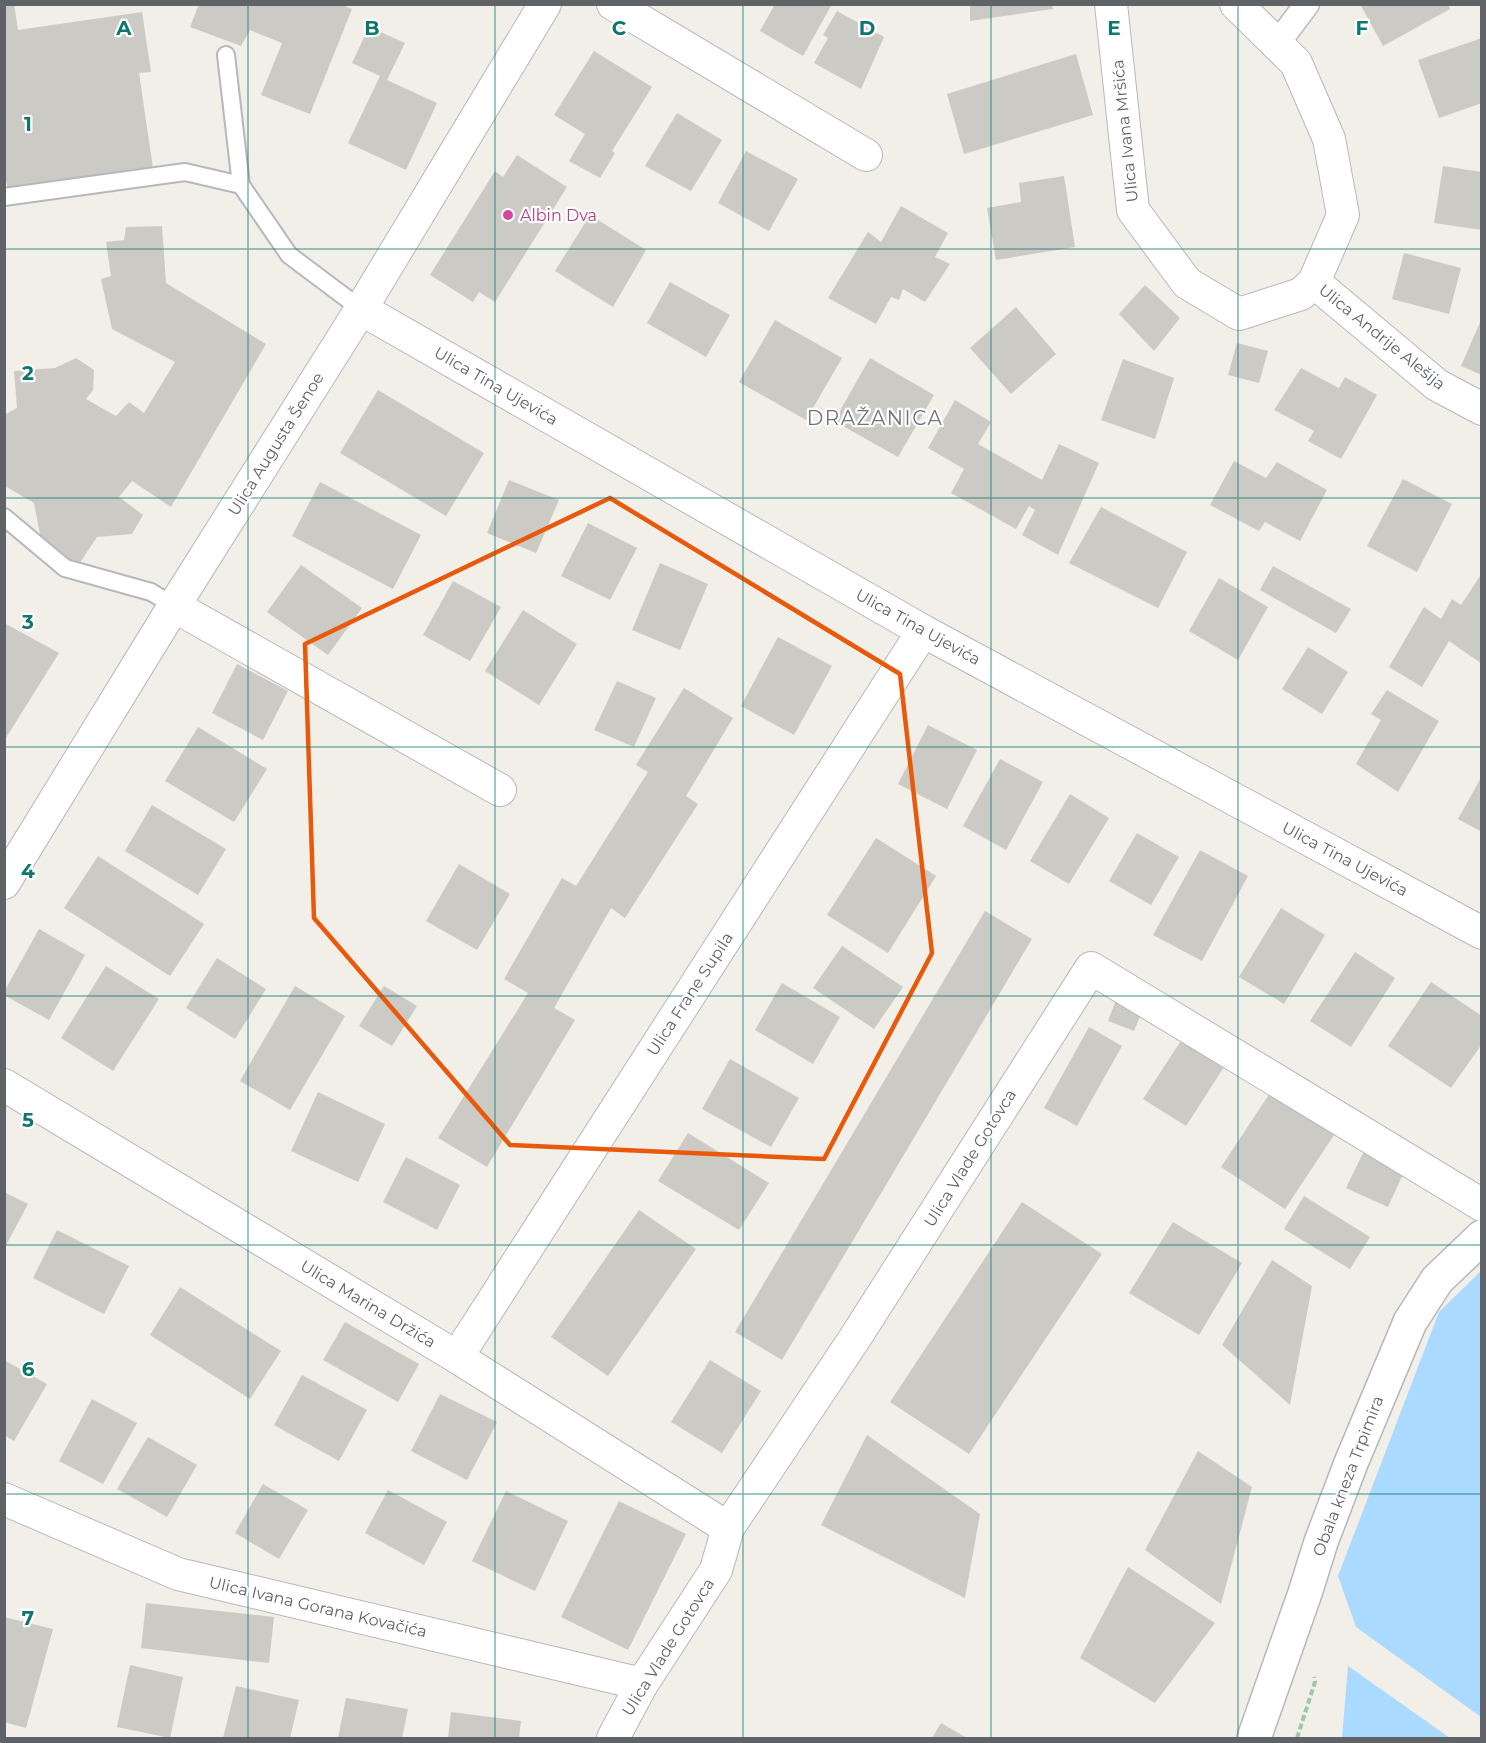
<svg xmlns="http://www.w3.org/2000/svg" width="1486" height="1743" font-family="Montserrat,sans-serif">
	<rect width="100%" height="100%" fill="#f1efe8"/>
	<g fill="#aadaff">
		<polygon points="1481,1271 1481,1717 1356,1627 1338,1576 1439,1312"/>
		<polygon points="1348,1666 1450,1738 1342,1738"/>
	</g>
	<g fill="#cccac5">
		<polygon points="4,4 14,4 18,30 142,12 151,72 139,73 153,168 8,190 4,169"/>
		<polygon points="199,4 340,4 352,9 310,114 261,95 282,43 250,30 241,46 190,27"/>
		<polygon points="775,4 828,4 831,6 803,56 760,31"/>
		<polygon points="970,4 1051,4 1053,9 970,21"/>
		<polygon points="1360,4 1448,4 1450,9 1383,46"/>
		<polygon points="837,11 884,37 861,89 814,63 828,38 823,35"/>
		<polygon points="369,27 405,43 387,80 437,103 406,170 348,143 380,76 352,63"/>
		<polygon points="1482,38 1482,103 1439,118 1418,60"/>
		<polygon points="594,51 652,87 612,151 615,153 600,178 569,161 585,134 554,115"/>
		<polygon points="1076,54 1093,115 964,154 947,94"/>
		<polygon points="677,113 722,140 691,191 645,166"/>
		<polygon points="746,151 798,179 769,231 718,203"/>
		<polygon points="517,155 567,187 495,302 479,292 473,302 430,275 495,171 503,177"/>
		<polygon points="1443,166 1482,172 1482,230 1434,223"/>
		<polygon points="1064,176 1075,247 996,260 987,208 1021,202 1019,183"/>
		<polygon points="901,206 948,233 935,257 950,264 925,302 903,289 899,300 891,297 876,324 828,298 868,232 881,242"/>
		<polygon points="590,215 646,250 613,307 555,271"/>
		<polygon points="162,226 166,283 266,344 171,507 132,481 119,497 143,515 132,534 97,537 75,570 41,539 34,503 5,486 4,415 17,408 14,371 55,368 76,358 94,370 93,390 86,399 116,416 129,402 144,413 175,362 112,329 101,279 111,276 106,242 124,240 126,227"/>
		<polygon points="1404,253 1461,268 1449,314 1392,299"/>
		<polygon points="670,282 730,315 706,357 647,323"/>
		<polygon points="1145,285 1180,318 1154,351 1119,314"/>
		<polygon points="1016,307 1056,354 1011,394 970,348"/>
		<polygon points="1482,318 1482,375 1461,366"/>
		<polygon points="775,320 842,358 806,420 739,382"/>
		<polygon points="1237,343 1268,351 1259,383 1228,375"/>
		<polygon points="870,358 934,395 898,457 834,421"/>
		<polygon points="1123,359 1174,378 1155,439 1101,420"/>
		<polygon points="1301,368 1339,388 1345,377 1377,395 1341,459 1308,441 1314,431 1274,410"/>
		<polygon points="378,390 484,453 446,516 340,453"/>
		<polygon points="955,400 991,422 978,444 1042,480 1059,444 1099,463 1058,555 1022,535 1035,510 1029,506 1016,529 951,493 964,469 928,448"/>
		<polygon points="1234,461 1266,478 1277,462 1327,490 1300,541 1265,522 1259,531 1210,505"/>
		<polygon points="1403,479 1452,504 1417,572 1367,546"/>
		<polygon points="509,480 559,500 536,553 487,533"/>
		<polygon points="320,482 421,535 393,589 292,536"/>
		<polygon points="1101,507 1187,552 1158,608 1069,563"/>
		<polygon points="588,523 637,548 610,600 561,576"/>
		<polygon points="660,563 708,584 680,650 632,630"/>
		<polygon points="301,565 362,608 328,655 267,612"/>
		<polygon points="1273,566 1351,609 1336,633 1260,590"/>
		<polygon points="1482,573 1482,664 1449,641 1422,687 1389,667 1424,607 1441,619 1452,599 1461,605"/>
		<polygon points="1219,578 1268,607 1238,660 1189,631"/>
		<polygon points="453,581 501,607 470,661 423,635"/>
		<polygon points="523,610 577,644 539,705 485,671"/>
		<polygon points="4,623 59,653 4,741"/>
		<polygon points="778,637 832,666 794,735 741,706"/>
		<polygon points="1308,647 1348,672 1322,714 1282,689"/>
		<polygon points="237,664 288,691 263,740 212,713"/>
		<polygon points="617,681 656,698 634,747 594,730"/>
		<polygon points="684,688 733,718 686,796 698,804 625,918 611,908 554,1008 575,1020 487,1167 438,1138 528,993 504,979 562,878 576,886 648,772 636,765"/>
		<polygon points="1387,690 1439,721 1398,792 1356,764 1381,720 1371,714"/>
		<polygon points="928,725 977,750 947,809 898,784"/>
		<polygon points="198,727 267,769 234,822 165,781"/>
		<polygon points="1000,759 1043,782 1006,850 963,826"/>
		<polygon points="1482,776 1482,832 1458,819"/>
		<polygon points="1070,794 1109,818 1069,884 1030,861"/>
		<polygon points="152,805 226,849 198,895 125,851"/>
		<polygon points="1137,833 1179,857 1151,905 1109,881"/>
		<polygon points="876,838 936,876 888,953 827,915"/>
		<polygon points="1200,850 1248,876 1202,961 1153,935"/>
		<polygon points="98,856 204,924 170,976 64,908"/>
		<polygon points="459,864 510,894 477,950 426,921"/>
		<polygon points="1281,908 1325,935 1284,1004 1239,977"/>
		<polygon points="985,911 1032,939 782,1360 735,1332"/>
		<polygon points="39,929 85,955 49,1020 4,995 4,992"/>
		<polygon points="842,946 903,987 874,1029 813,988"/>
		<polygon points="1355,952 1395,978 1351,1047 1310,1021"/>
		<polygon points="217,958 266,989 235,1039 186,1008"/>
		<polygon points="106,966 159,999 113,1071 61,1038"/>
		<polygon points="1431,982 1482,1016 1482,1044 1451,1088 1388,1046"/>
		<polygon points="782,983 840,1017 813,1064 755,1030"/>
		<polygon points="295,986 345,1016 290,1110 240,1081"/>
		<polygon points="384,986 417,1006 392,1046 359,1026"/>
		<polygon points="1117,997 1144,1007 1134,1031 1108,1021"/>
		<polygon points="1089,1027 1122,1046 1077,1126 1044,1108"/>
		<polygon points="1184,1036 1226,1064 1186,1126 1143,1099"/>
		<polygon points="730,1059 799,1098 771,1147 702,1109"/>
		<polygon points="318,1092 385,1124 358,1182 291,1151"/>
		<polygon points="1270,1093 1334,1135 1285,1209 1221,1167"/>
		<polygon points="688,1133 769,1183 739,1230 658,1181"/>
		<polygon points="1364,1151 1405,1170 1388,1207 1346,1188"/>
		<polygon points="406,1157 460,1185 437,1230 383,1202"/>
		<polygon points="4,1192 28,1204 4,1249"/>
		<polygon points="1304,1196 1370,1237 1350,1269 1284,1229"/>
		<polygon points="1022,1202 1102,1254 969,1454 890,1402"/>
		<polygon points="639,1210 696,1249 608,1376 551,1337"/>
		<polygon points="1173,1222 1242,1263 1199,1335 1129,1293"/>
		<polygon points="57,1230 129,1266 104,1314 33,1278"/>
		<polygon points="1272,1260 1312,1286 1290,1405 1222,1345"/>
		<polygon points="180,1287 281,1351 250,1399 150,1335"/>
		<polygon points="345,1322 419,1364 398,1402 323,1360"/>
		<polygon points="4,1360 47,1384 14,1441 4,1435"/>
		<polygon points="710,1360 761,1391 722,1453 671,1422"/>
		<polygon points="302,1375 367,1410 339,1461 274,1425"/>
		<polygon points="440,1394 497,1422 467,1480 411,1451"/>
		<polygon points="92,1399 137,1423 103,1484 59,1461"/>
		<polygon points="867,1435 980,1514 965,1598 821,1525"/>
		<polygon points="148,1437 197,1465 167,1517 117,1489"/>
		<polygon points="1198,1451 1252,1487 1221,1604 1145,1550"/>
		<polygon points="263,1484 308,1510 279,1559 235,1533"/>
		<polygon points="388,1490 447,1522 424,1565 365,1533"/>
		<polygon points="506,1491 568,1521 535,1591 472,1561"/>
		<polygon points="619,1501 686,1534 628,1650 561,1617"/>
		<polygon points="1128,1567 1215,1623 1155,1703 1080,1658"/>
		<polygon points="146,1603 274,1617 269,1663 141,1648"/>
		<polygon points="4,1617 53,1629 26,1728 4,1722"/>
		<polygon points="130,1665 183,1677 170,1738 117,1727"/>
		<polygon points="236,1686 299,1700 290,1738 223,1738"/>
		<polygon points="346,1698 408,1709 402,1738 338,1738"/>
		<polygon points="451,1712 521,1721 519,1738 448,1738"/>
		<polygon points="941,1723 967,1738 932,1738"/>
	</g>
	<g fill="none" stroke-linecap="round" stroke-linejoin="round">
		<g stroke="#b5b8bc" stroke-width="20">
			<g id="service">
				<polyline points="226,55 241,185 289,255 361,309"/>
				<polyline points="4,197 185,172 241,185"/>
				<polyline points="4,517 65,568 151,592 174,606"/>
			</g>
		</g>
		<g stroke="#b5b8bc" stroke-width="27">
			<polyline id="pedestrian" points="1277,44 1307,4"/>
		</g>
		<g stroke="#b5b8bc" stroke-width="34">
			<g id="minor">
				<polyline points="613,4 866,155"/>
				<polyline points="1111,4 1133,210 1187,283 1239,314 1301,294 1314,282 1343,215 1329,139 1296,63 1236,4"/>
				<polyline points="1314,282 1437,385 1482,409"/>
				<polyline points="361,309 923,631 1482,933"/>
				<polyline points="174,606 500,790"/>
				<polyline points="4,883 174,606 361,309 545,4"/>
				<polyline points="4,1085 457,1357 728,1528"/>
				<polyline points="457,1357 923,631"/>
				<polyline points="4,1499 178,1574 642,1684"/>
				<polyline points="613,1738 642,1684 716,1570 728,1528 855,1338 1091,968 1482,1205"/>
			</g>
		</g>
		<g stroke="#b5b8bc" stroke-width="36">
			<polyline id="tertiary" points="1254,1738 1305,1593 1321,1542 1351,1463 1410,1322 1437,1280 1482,1237"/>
		</g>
		<polyline stroke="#9cc7a9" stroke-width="4" stroke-dasharray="6 3" stroke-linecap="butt" points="1297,1738 1315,1682 1314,1677"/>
		<use href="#service" stroke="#fff" stroke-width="16"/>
		<use href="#pedestrian" stroke="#fff" stroke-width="24"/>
		<use href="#minor" stroke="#fff" stroke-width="32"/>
		<use href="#tertiary" stroke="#fff" stroke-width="33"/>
	</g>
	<path fill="none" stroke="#e8590c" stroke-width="4.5" stroke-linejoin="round" d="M610 498 900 674 932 953 824 1159 510 1145 314 918 305 644Z"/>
	<path fill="none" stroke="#0f766e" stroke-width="1.5" stroke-opacity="0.55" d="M248 4V1738M495 4V1738M743 4V1738M991 4V1738M1238 4V1738M4 249H1482M4 498H1482M4 747H1482M4 996H1482M4 1245H1482M4 1494H1482"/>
	<circle fill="#d1479c" stroke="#fff" stroke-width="2" cx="508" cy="215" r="6"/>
	<g text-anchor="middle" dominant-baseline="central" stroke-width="4.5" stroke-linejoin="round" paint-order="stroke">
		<g font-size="16" fill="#5f6368" stroke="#fff">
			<text transform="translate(1125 131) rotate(-96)">Ulica Ivana Mršića</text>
			<text transform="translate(1382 337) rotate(39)">Ulica Andrije Alešija</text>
			<text transform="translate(496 386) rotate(30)">Ulica Tina Ujevića</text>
			<text transform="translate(276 444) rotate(-58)">Ulica Augusta Šenoe</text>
			<text transform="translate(918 627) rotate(29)">Ulica Tina Ujevića</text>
			<text transform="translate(1345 859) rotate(28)">Ulica Tina Ujevića</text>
			<text transform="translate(690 994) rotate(-57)">Ulica Frane Supila</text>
			<text transform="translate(970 1158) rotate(-58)">Ulica Vlade Gotovca</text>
			<text transform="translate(368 1304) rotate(31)">Ulica Marina Držića</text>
			<text transform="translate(1348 1476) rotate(-69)">Obala kneza Trpimira</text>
			<text transform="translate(318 1607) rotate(13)">Ulica Ivana Gorana Kovačića</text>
			<text transform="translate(668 1647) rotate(-58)">Ulica Vlade Gotovca</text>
		</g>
		<g font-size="16" fill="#b23c85" stroke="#fff" text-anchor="start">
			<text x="520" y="215">Albin Dva</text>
		</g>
		<g font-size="20" letter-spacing="1.5" fill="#70757a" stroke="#fff">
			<text x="875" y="418">DRAŽANICA</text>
		</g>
	</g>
	<g font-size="20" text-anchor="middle" font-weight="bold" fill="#0f766e" stroke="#fff" stroke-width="4.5" stroke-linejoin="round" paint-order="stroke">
		<text x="124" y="35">A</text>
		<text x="372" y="35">B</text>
		<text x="619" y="35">C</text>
		<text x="867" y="35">D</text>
		<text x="1114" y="35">E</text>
		<text x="1362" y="35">F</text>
		<text x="28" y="131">1</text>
		<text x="28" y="380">2</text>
		<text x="28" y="629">3</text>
		<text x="28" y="878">4</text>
		<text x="28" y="1127">5</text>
		<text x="28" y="1376">6</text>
		<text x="28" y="1625">7</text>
	</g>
	<rect width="1486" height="1743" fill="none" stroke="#5f6368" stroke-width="12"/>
</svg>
